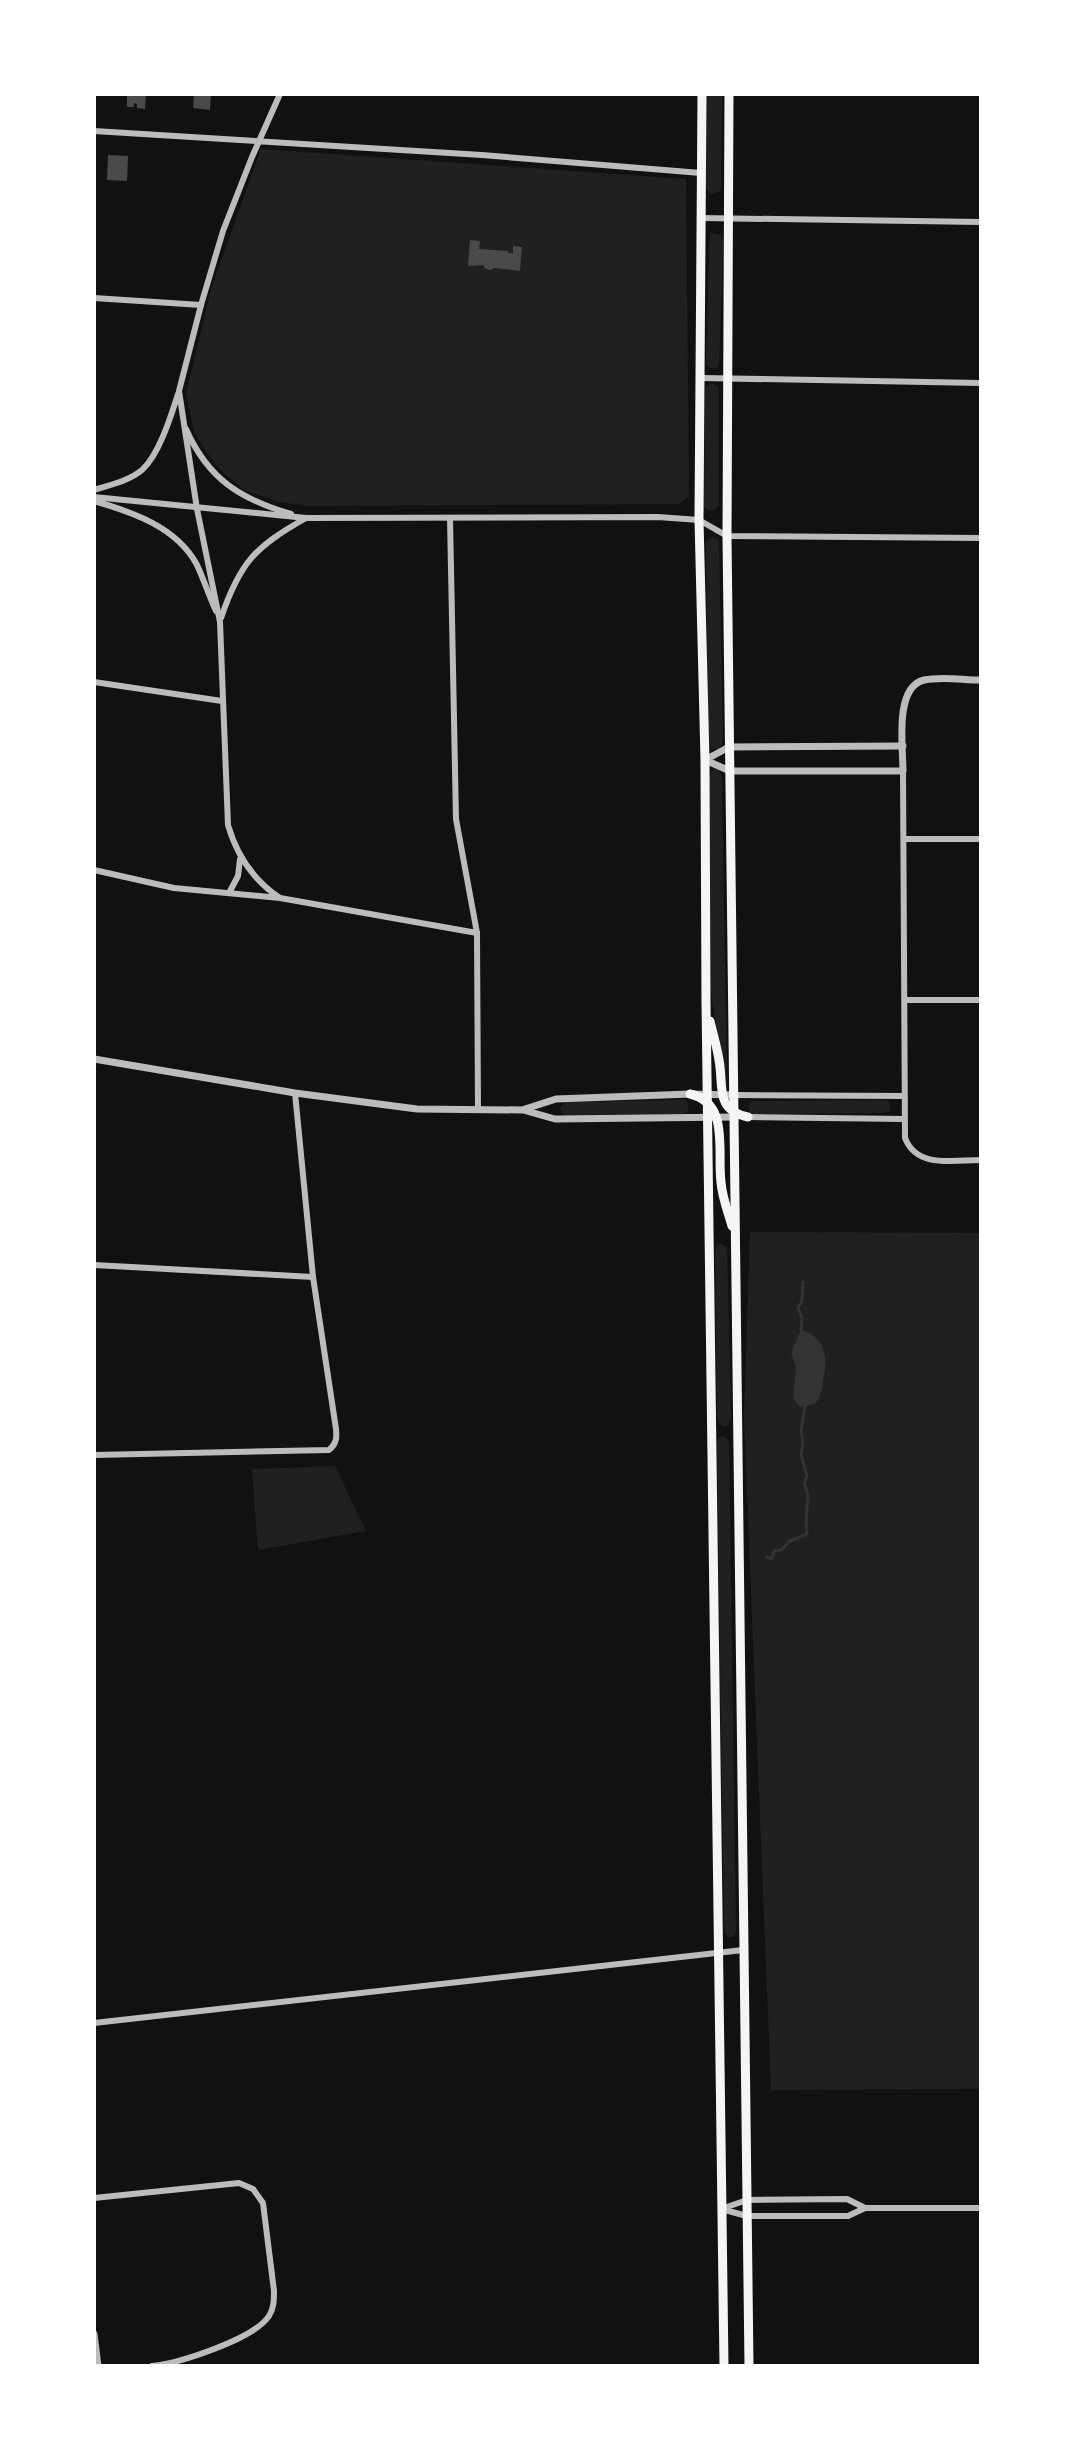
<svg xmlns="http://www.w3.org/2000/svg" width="1075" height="2460" font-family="Karla,sans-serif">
	<rect width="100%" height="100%" fill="#111"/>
	<g fill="#202020">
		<polygon points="706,94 722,94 721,188 719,192 711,194 706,188"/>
		<polygon points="261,149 686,179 689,497 679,504 308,506 279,502 244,490 218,468 194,433 186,393 212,286"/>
		<polygon points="711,233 722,235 723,244 719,365 717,368 710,368 706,364 709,244"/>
		<polygon points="712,383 718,387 719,391 719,506 713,511 707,510 704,506 705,392 705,387"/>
		<polygon points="712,537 718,539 719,543 723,742 719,749 712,749 708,741 706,542"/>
		<polygon points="714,769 718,769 722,776 727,1088 723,1088 722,1059 711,993 709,774"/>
		<polygon points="685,1100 688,1102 688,1112 684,1114 565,1115 561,1112 560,1107 566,1102"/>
		<polygon points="884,1100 889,1101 890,1111 884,1113 752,1114 750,1113 748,1105 751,1101"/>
		<polygon points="750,1232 981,1233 981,2089 771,2090 744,1418"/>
		<polygon points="718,1244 722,1244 727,1248 731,1418 727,1426 723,1426 718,1422 717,1417 715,1250"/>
		<polygon points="723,1436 729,1441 736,1931 733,1937 728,1937 724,1932 717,1442 719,1438"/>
		<polygon points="335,1466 366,1531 258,1550 252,1469"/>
	</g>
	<path fill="#333" d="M801 1330C827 1337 828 1360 823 1382 822 1388 821 1396 817 1401 813 1406 806 1406 800 1407L793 1398 796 1367 791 1352Z"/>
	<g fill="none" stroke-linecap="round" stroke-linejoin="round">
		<g stroke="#333" stroke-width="3">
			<polyline points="801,1330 802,1318 798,1308 802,1301 803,1282"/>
			<polyline points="767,1557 772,1559 774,1551 781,1550 790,1541 807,1534 806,1523 808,1495 804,1483 807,1476 801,1455 803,1442 801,1431 805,1406"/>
		</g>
	</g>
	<g fill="#4a4a4a">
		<polygon points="127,94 146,94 145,109 137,108 137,104 134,103 134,107 127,107"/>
		<polygon points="194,94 211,94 210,110 193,108"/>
		<polygon points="108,155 128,156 127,181 107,180"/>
		<polygon points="470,240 480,241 479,249 508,251 508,253 513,253 513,246 522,247 520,271 494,268 491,270 486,269 483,265 468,266"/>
	</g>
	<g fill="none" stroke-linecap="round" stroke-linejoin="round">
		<g stroke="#bcbcbc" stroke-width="6">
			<path d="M280 94 252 157 223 231 201 305 179 391 197 509 220 622 228 825C237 856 253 880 280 898"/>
			<polyline points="94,131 482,155 701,173"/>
			<polyline points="701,218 981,222"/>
			<polyline points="94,298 201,305"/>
			<polyline points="701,378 981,383"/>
			<path d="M186 429C208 479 240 499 291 514"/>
			<path d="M94 490C109 485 129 481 142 470 159 455 171 416 178 394"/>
			<polyline points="94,497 306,518 658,517 699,520 727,536 981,538"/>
			<path d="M94 501C132 512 177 527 197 565 204 580 209 596 216 611"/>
			<polyline points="450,518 456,819 477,933 478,1110"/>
			<path d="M221 618C240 562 255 547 306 518"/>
			<polyline points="94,682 222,701"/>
			<path d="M903 771 905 1138C917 1169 954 1160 981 1160"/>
			<polyline points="904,839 981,839"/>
			<polyline points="94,870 174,888 280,898 477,933"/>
			<polyline points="229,893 238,876 240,859"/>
			<polyline points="905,1000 981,1000"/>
			<polyline points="735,1095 903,1096"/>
			<polyline points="748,1117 904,1119"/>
			<polyline points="94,1265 313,1277"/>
			<path d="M94 1455 329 1450C336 1444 337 1439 336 1429L313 1277 295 1093"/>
			<polyline points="94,2023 743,1950"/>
			<path d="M94 2198 239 2183 253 2189 263 2203 274 2291C274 2300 274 2308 269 2316 254 2339 180 2363 152 2366"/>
			<polyline points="721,2209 747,2216 848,2216 865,2208 981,2208"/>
			<polyline points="721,2209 747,2200 847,2199 865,2208"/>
		</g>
		<g stroke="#bcbcbc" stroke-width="7">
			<path d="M705 760 730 771H903C903 748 894 687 924 680 942 676 963 680 981 680"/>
			<polyline points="705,760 729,747 903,746"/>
			<polyline points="94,1059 295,1093 417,1109 523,1110 555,1119 735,1117"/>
			<polyline points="525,1109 556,1099 690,1094 735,1095"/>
			<polyline points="94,2334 98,2366"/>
		</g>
		<g stroke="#f5f5f5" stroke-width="9">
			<polyline points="702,94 699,520 705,760 706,1002 724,2366"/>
			<polyline points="729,94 727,536 749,2366"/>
			<path d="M710 1021C713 1034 717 1047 719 1060 724 1085 714 1110 748 1117"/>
			<path d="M690 1094C730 1103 717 1151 721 1182 722 1197 728 1212 732 1226"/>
		</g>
	</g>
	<rect width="1075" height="2460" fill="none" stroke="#ffffff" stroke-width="192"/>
</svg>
